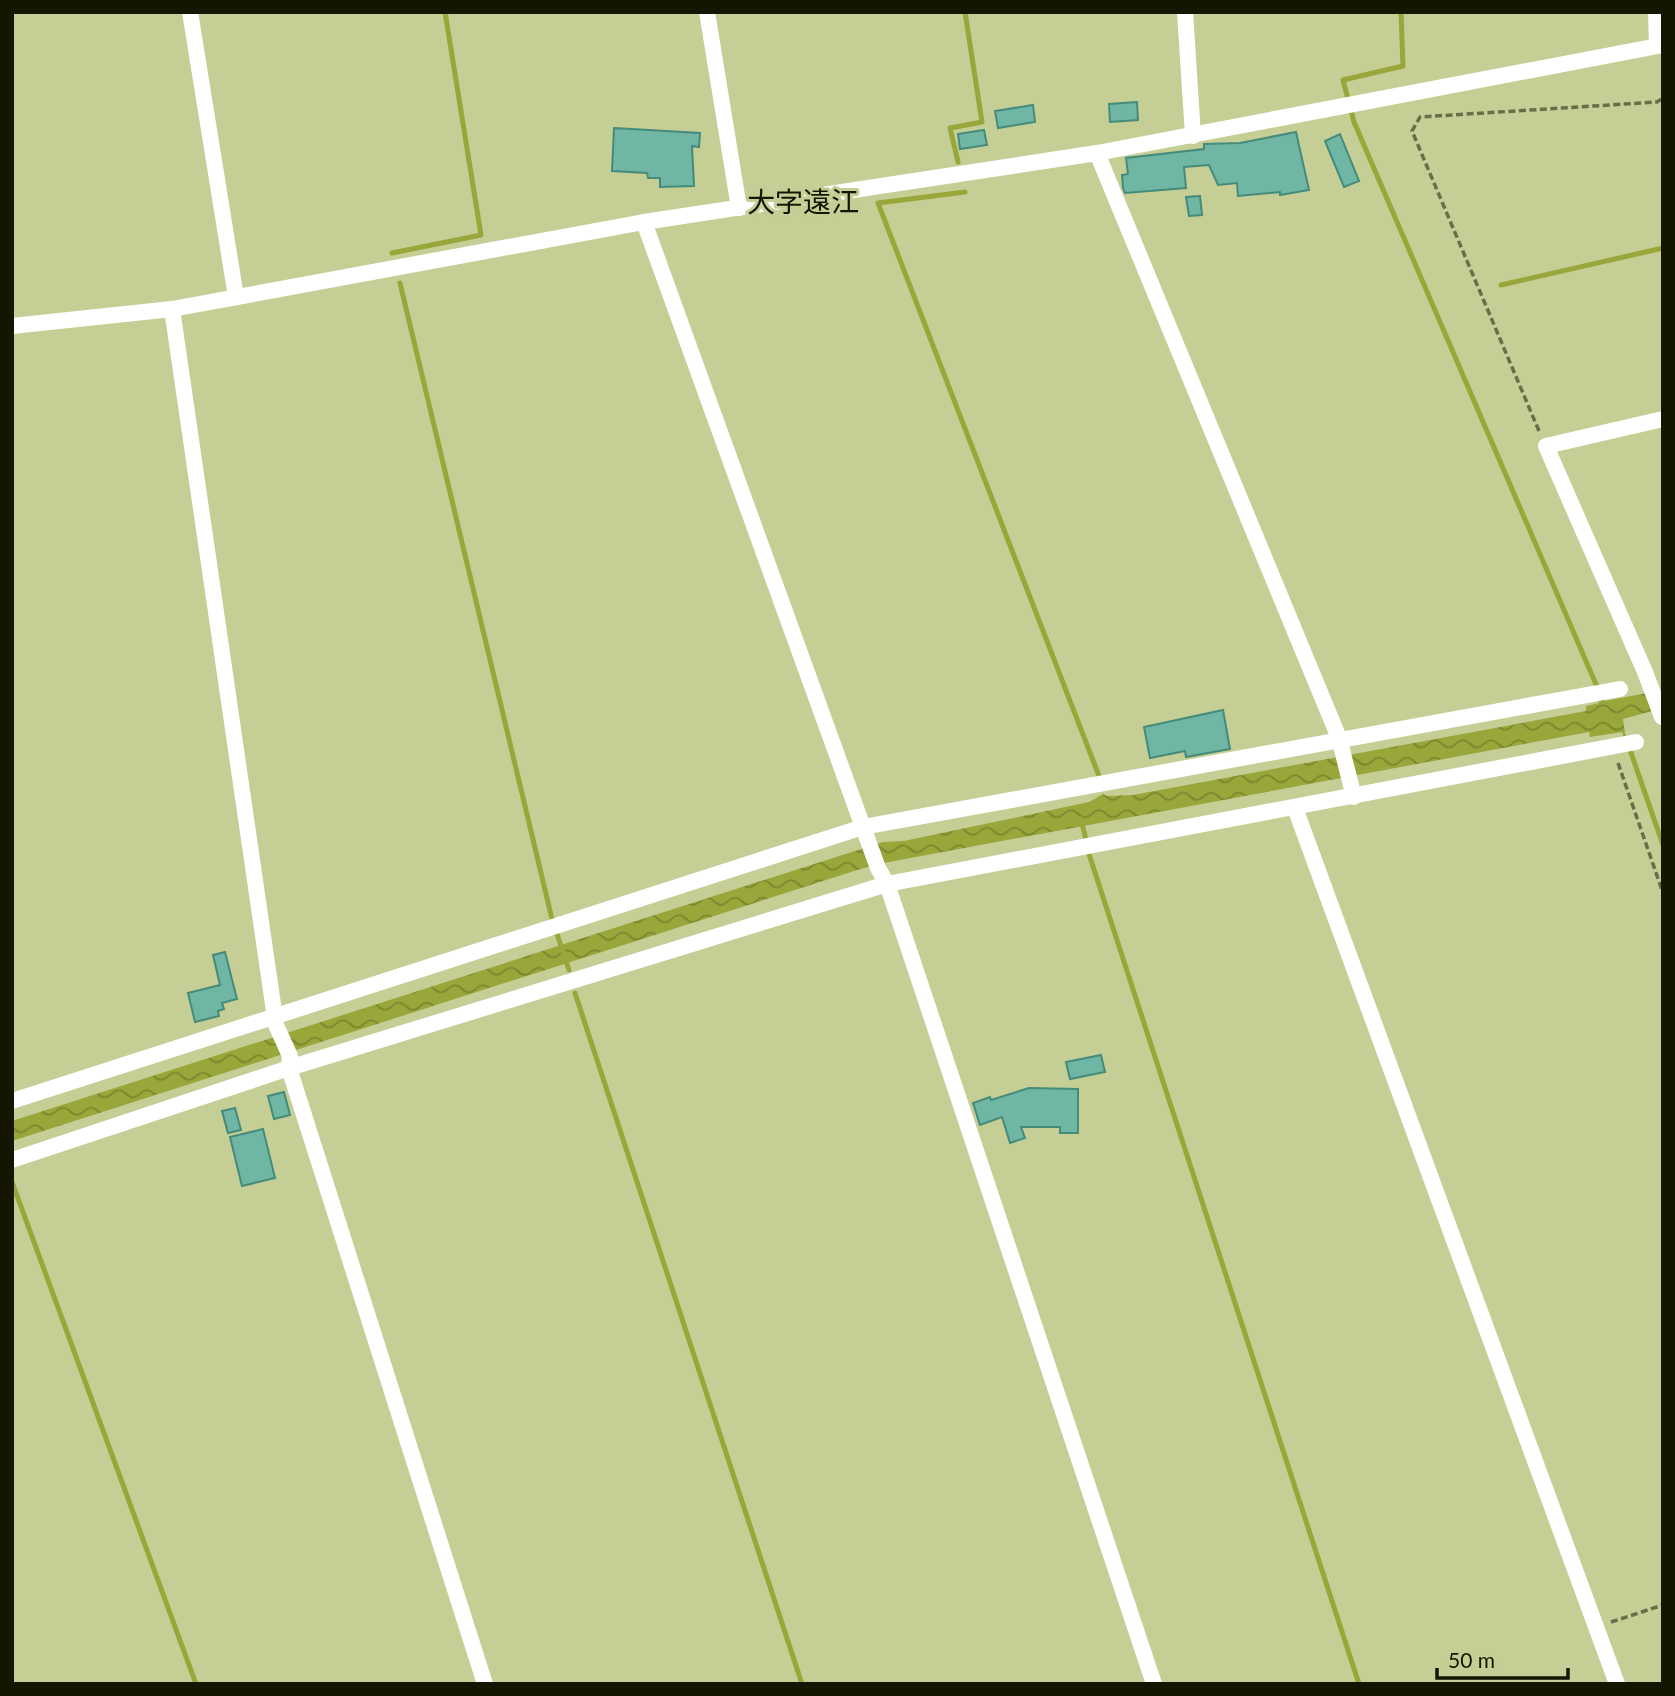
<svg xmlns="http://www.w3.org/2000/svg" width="1675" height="1696" font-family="Lato,'Noto Sans JP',sans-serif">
	<defs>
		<pattern id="water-waves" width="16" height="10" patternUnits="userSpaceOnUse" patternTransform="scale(1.75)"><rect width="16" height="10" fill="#99a639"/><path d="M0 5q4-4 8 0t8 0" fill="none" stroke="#7c862e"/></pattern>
	</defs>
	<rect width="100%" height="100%" fill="#c5ce95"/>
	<polygon fill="url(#water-waves)" points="1600,684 1605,701 1663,690 1663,708 1623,719 1625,733 1633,752 1629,754 1622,732 1590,737 1589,732 873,865 12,1141 12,1121 883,842 904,841 1089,802 1103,794 1107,796 1133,795 1586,711 1586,706 1599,703 1595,686"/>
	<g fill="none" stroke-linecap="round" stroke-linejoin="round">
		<g stroke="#99a639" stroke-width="5">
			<polyline points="1401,12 1403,66 1343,80 1354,122 1598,689"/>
			<polyline points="958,162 950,128 982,122 965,12"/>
			<polyline points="965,192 878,203 1099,776"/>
			<polyline points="392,253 481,235 445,12"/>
			<polyline points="400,283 552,919"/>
			<polyline points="1501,285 1663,248"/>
			<polyline points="1629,747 1663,845"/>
			<polyline points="1081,819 1086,840"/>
			<polyline points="1089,854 1359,1684"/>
			<polyline points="557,934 569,970"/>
			<polyline points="575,993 802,1684"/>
			<polyline points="12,1182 196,1684"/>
		</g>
	</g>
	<g fill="#70b6a4" stroke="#448b7a" stroke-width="2">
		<polygon points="1137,102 1138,120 1110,122 1109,104"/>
		<polygon points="1033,105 1035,122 998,128 995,111"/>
		<polygon points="614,128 700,133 699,147 692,146 694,186 660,187 660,178 648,178 647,173 612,171"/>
		<polygon points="984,130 987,145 960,149 958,134"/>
		<polygon points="1296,132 1309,190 1280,195 1280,192 1238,196 1237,183 1218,185 1209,165 1184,167 1186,188 1125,193 1123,188 1122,175 1128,174 1126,158 1204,149 1204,144 1240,143"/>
		<polygon points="1340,134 1359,181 1344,187 1325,141"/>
		<polygon points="1200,196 1202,215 1189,216 1186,197"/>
		<polygon points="1223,710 1230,749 1186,757 1185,751 1150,758 1144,727"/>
		<polygon points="225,952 237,999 222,1003 224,1009 218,1011 219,1016 195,1022 188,993 220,985 213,955"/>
		<polygon points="1101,1055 1105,1072 1070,1079 1066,1062"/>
		<polygon points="1029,1088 1078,1089 1078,1133 1060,1133 1060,1127 1021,1127 1025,1138 1010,1143 1002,1117 980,1125 973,1103 990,1097 991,1100"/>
		<polygon points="284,1092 290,1115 274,1119 268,1096"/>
		<polygon points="235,1108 241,1130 228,1133 222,1111"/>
		<polygon points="263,1129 275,1178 242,1186 230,1137"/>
	</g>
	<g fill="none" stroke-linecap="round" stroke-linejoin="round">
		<g stroke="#696e49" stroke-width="3.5" stroke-dasharray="7 3.5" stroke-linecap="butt">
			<polyline points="1539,431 1412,131 1420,117 1657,102 1663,98"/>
			<polyline points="1618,763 1663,893"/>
			<polyline points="1611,1622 1663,1605"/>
		</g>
		<g stroke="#fff" stroke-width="16">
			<polyline points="190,12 236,297"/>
			<polyline points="707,12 739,208"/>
			<polyline points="1185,12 1193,136"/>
			<polyline points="1656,12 1657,46"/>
			<polyline points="1097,153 1339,738 1354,797"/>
			<polyline points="644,222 863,827 878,868 887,884 1154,1684"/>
			<polyline points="172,309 276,1025 290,1056 289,1068 485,1684"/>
			<polyline points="12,326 172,309 644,222 1097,153 1663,45"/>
			<polyline points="1662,717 1645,672 1546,446 1663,419"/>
			<polyline points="1295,808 1617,1684"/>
			<polyline points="12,1101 863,827 1620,689"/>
			<polyline points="12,1160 289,1068 887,884 1636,742"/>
		</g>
	</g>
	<g text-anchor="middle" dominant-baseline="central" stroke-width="6" stroke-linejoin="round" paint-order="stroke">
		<g font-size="28" fill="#141602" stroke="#c5ce95">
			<text x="803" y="201">大字遠江</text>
		</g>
	</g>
	<rect width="1675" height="1696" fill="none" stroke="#141602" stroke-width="28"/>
	<path d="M1437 1668v10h131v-10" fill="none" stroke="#141602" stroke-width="3.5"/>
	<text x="1448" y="1668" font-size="21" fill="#141602" stroke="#c5ce95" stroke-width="5" paint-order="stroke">50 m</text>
</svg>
